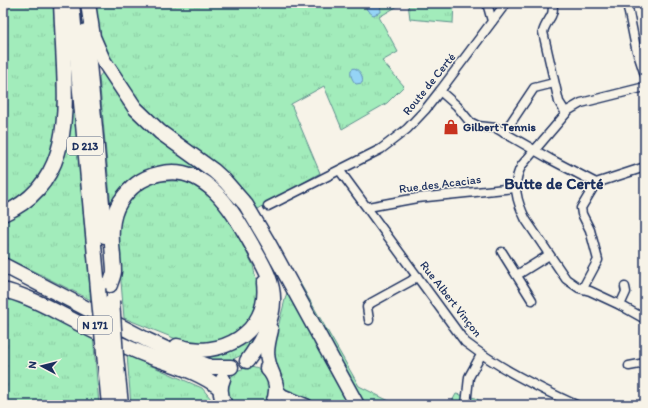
<svg xmlns="http://www.w3.org/2000/svg" width="648" height="408" font-family="Itim,sans-serif">
	<defs>
		<pattern id="grass-tufts" width="24" height="20" patternUnits="userSpaceOnUse"><rect width="24" height="20" fill="#a2ecbb"/><path d="M3 7l-1-3M5 7V3M7 7l1-3M15 17l-1-3M17 17v-4M19 17l1-3" fill="none" stroke="#8bcba3"/></pattern>
	</defs>
	<rect width="100%" height="100%" fill="#f7f3e8"/>
	<filter id="ink" filterUnits="userSpaceOnUse"><feTurbulence type="fractalNoise" baseFrequency=".025" numOctaves="2"/><feDisplacementMap in="SourceGraphic" scale="8" xChannelSelector="R" yChannelSelector="G"/><feConvolveMatrix kernelMatrix="1 2 1 2 8 2 1 2 1" color-interpolation-filters="sRGB"/></filter>
	<g filter="url(#ink)">
		<g fill="url(#grass-tufts)" stroke="#5e8e8c">
			<polygon points="3,3 57,3 68,36 91,300 3,256"/>
			<polygon points="94,3 403,3 379,17 398,52 382,61 404,86 387,103 342,129 324,86 291,104 320,173 258,209 246,196 204,158 193,171 171,166 111,207 99,77 105,69"/>
			<polygon points="408,3 454,3 453,23 410,19"/>
			<polygon points="163,181 186,181 211,197 231,222 253,265 258,290 256,307 247,324 233,337 210,345 191,345 124,318 117,233 122,212 133,195 145,185"/>
			<polygon points="300,283 359,386 397,405 319,405 285,390 280,375 270,358 287,292"/>
			<polygon points="3,292 93,334 99,405 3,405"/>
			<polygon points="269,307 257,340 244,354 229,361 220,363 199,356 218,353"/>
			<polygon points="127,355 202,388 216,405 131,405"/>
			<path d="M248 367C251 367 257 368 260 370 272 376 275 397 264 405H233L227 393 228 381 236 371Z"/>
			<polygon points="456,394 476,398 484,405 450,405"/>
		</g>
		<g fill="#95d4f6" stroke="#6492b9">
			<polygon points="364,3 380,3 381,12 373,15 367,10"/>
			<path d="M354 68C360 70 364 77 362 83L356 84C352 80 350 75 351 70Z"/>
		</g>
		<g fill="none" stroke-linecap="round" stroke-linejoin="round">
			<g stroke="#1b2f5e" stroke-width="11">
				<g id="street">
					<polyline points="487,3 492,21"/>
					<path d="M552 3C556 16 546 20 543 32L559 102 566 113"/>
					<polyline points="627,3 636,48 645,75"/>
					<polyline points="440,91 457,106 470,122 478,126 496,128 550,159 596,183 645,167"/>
					<polyline points="504,133 534,88 554,83"/>
					<path d="M340 171 465 342C499 368 537 387 576 405"/>
					<polyline points="268,206 381,149 407,129 425,110 440,91 506,3"/>
					<polyline points="368,207 417,198 515,188"/>
					<polyline points="502,252 532,300"/>
					<polyline points="517,275 549,255"/>
					<polyline points="625,287 626,292 620,305 645,319"/>
					<polyline points="583,288 598,260 590,230 582,214 581,208 596,183"/>
					<path d="M620 305 590 291 579 288 566 279 526 220C517 202 511 184 522 165L569 110 581 103 645 87"/>
					<polyline points="369,320 367,307 371,303 411,281 417,276"/>
					<polyline points="629,366 645,363"/>
					<polyline points="466,405 469,377 481,355"/>
				</g>
			</g>
			<g stroke="#1b2f5e" stroke-width="14">
				<polyline id="secondary" points="277,390 283,395 307,405"/>
			</g>
			<g stroke="#1b2f5e" stroke-width="17">
				<g id="highway">
					<polyline points="72,3 98,289"/>
					<polyline points="88,3 93,37 103,60 135,108 160,132 214,171 225,181 246,205 269,244 357,405"/>
					<polyline points="86,31 105,236"/>
					<path d="M3 214C65 187 67 126 64 67 63 46 62 24 61 3"/>
					<polyline points="3,265 147,340 177,354 211,367 231,367"/>
					<path d="M110 285C111 281 114 275 114 271 114 266 113 260 113 256 111 238 110 218 120 202 129 188 141 178 158 174 205 162 232 210 252 245 261 262 274 280 273 301 273 321 259 345 247 361"/>
					<path d="M3 290C22 294 40 303 57 312 82 325 107 339 134 350 163 363 194 368 220 388"/>
					<path d="M271 330C266 349 265 357 273 375"/>
					<path d="M177 346C220 360 270 333 264 283"/>
					<polyline points="104,353 109,405"/>
					<polyline points="116,356 121,405"/>
					<path d="M267 368C277 378 279 392 272 405"/>
					<path d="M223 379C219 388 220 396 225 405"/>
				</g>
			</g>
			<use href="#street" stroke="#f7f3e8" stroke-width="8"/>
			<use href="#secondary" stroke="#f7f3e8" stroke-width="11"/>
			<use href="#highway" stroke="#f7f3e8" stroke-width="14"/>
			<g stroke="#1b2f5e" stroke-width="17" stroke-linecap="butt">
				<g id="highway-bridge">
					<polyline points="98,289 104,353"/>
					<polyline points="112,301 116,356"/>
				</g>
			</g>
			<use href="#highway-bridge" stroke="#f7f3e8" stroke-width="14"/>
		</g>
	</g>
	<defs>
		<g id="shop-bare" transform="scale(1.2)"><path d="M-5-2.5h2.3a2.7 3.5 0 0 1 5.4 0H5L5.5 6h-11ZM-1.5-2.5h3a1.5 2.3 0 0 0-3 0Z" fill="#c8321e" stroke="#f7f3e8" stroke-width="2.5" paint-order="stroke"/></g>
	</defs>
	<g fill-rule="evenodd">
		<use href="#shop-bare" x="451" y="127"/>
	</g>
	<g text-anchor="middle" dominant-baseline="central" stroke-width="3" stroke-linejoin="round" paint-order="stroke">
		<g fill="#f7f3e8" stroke="#5d6a87" stroke-width="1">
			<rect x="67" y="137" width="36" height="18" rx="3"/>
			<rect x="78" y="316" width="34" height="18" rx="3"/>
		</g>
		<g font-size="11" font-weight="bold" fill="#1b2f5e">
			<text x="85" y="146">D 213</text>
			<text x="95" y="325">N 171</text>
		</g>
		<g font-size="12" fill="#1b2f5e" stroke="#f7f3e8">
			<text transform="translate(429 84) rotate(-51)">Route de Certé</text>
			<text transform="translate(440 184) rotate(-7)">Rue des Acacias</text>
			<text transform="translate(451 299) rotate(52)">Rue Albert Vinçon</text>
		</g>
		<g font-size="12" font-weight="bold" fill="#1b2f5e" stroke="#f7f3e8" text-anchor="start">
			<text x="463" y="127">Gilbert Tennis</text>
		</g>
		<g font-size="16" font-weight="bold" fill="#1b2f5e" stroke="#f7f3e8">
			<text x="554" y="183">Butte de Certé</text>
		</g>
	</g>
	<rect width="648" height="408" fill="none" stroke="#f7f3e8" stroke-width="16"/>
	<rect x="8" y="8" width="632" height="392" fill="none" stroke="#1b2f5e" stroke-width="1.5" filter="url(#ink)"/>
	<g transform="translate(42 366) rotate(277)" stroke="#f7f3e8" stroke-width="3" paint-order="stroke">
	<path d="M0-3L7 15L0 10L-7 15Z" fill="#1b2f5e"/>
	<text y="-6" font-size="11" font-weight="bold" text-anchor="middle" fill="#1b2f5e">N</text>
	</g>
</svg>
